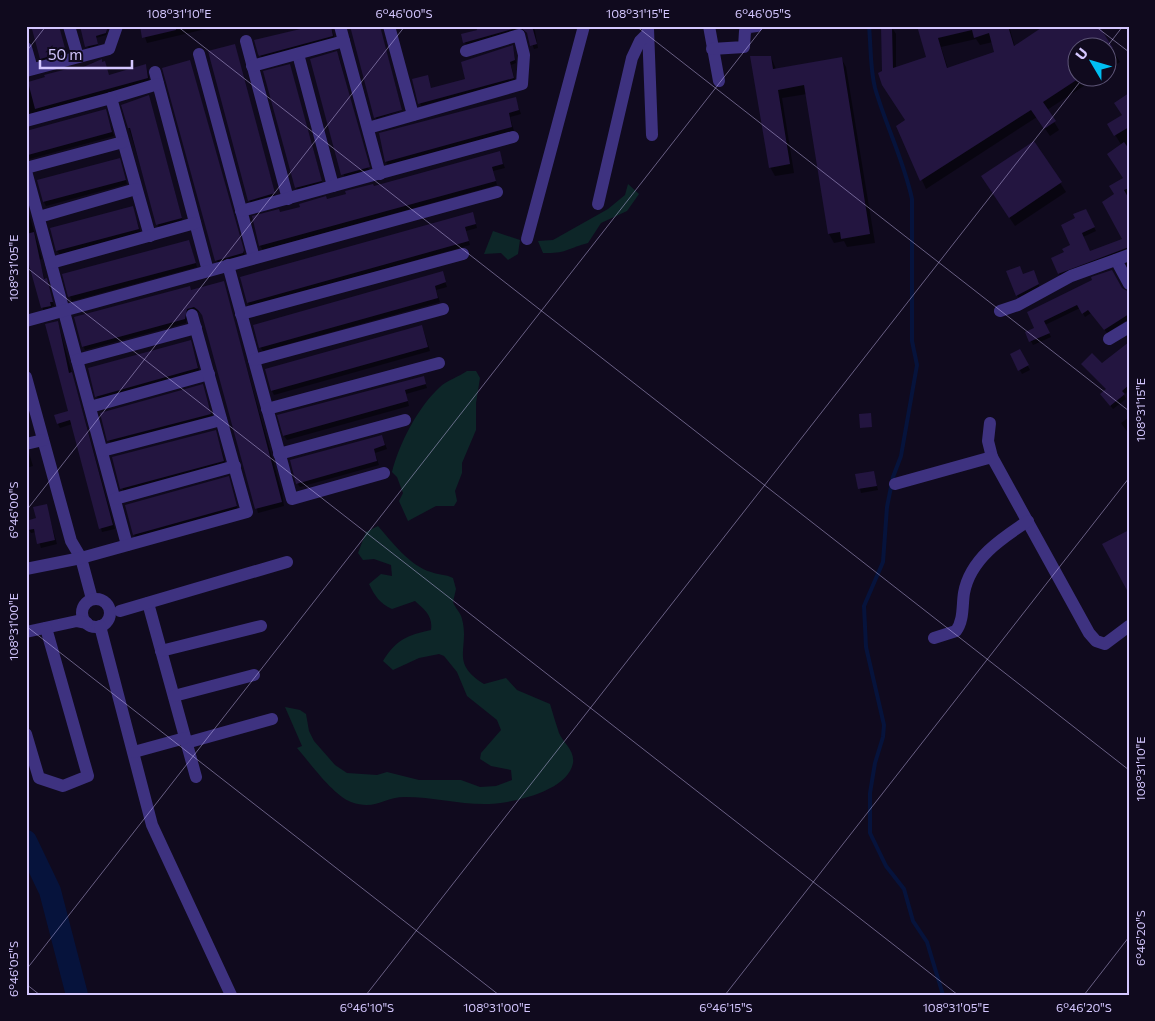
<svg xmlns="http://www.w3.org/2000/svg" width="1155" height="1021" font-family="Commissioner,sans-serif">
	<rect width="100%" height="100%" fill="#100a1e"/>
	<g fill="#0d2628">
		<path d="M628 184 639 194 627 211 601 223 588 243C568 248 566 254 543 253L538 241 553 240 608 209 625 195Z"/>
		<polygon points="493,231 520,240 518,254 508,260 501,253 484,254"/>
		<path d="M467 371H476L480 378 476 403V430L462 463V473L455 491 457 501 454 506H436L408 521 399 501 403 493 397 477 392 472C399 444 418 407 440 387 447 380 459 377 467 371Z"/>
		<path d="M378 526C391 541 410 566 431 572 439 575 445 574 453 578L456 589 453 602C455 608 461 613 462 619 470 649 449 662 484 684L506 678 517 690 550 704C553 714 556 724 559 733 563 743 575 750 573 763 568 791 513 803 489 804 461 805 434 797 405 797 383 797 376 811 351 802 333 795 310 763 297 748L302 746 285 707 300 710 306 714 309 731 314 741 335 765 347 773 377 775 387 772 419 780H461L480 787 496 786 512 780 511 770 491 766 480 759 481 753 501 730 497 720 467 696 457 672 444 656 439 654 419 658 393 670 383 661C396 640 407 635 431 630 433 616 425 610 415 601L392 609C379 603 375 596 369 584L381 574 392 576 391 565 374 559 363 560 358 553 366 532Z"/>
	</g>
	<g fill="#0007" fill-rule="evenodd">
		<polygon points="58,26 66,54 42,60 41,58"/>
		<polygon points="81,26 106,26 107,32 106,35 96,38 98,45 88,48"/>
		<polygon points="141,26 218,26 147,43"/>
		<polygon points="331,26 335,40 263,59 260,55"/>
		<polygon points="379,26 402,110 376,119 376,117"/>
		<polygon points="489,26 534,26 538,48 534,49 529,35 524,31 467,47 462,35"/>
		<path d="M891 26 896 34V68L927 58 918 26H1009L1015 47 1098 26 1120 62 1108 70V48H1078V78H1096L1047 110 1059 130 1050 136 1037 117 926 189 898 127 907 121 883 72ZM976 39 980 45 993 42 996 53 948 69 941 47Z"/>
		<polygon points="234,45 276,197 251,204 249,200"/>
		<polygon points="513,47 516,63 511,65 515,80 421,106 413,80 429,79 431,89 467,80"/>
		<polygon points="339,57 369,171 345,179 311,60"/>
		<polygon points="771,57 776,69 841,58 846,67 875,243 847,247 844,241 834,243 829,234 807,94 782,98 794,173 775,176 770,167"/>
		<polygon points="101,61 109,76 146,65 150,82 26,115 26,84 92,66 91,63"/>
		<polygon points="189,61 245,257 219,264 216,260"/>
		<polygon points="290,66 323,185 298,191 296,187"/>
		<polygon points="1129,94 1129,252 1061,277 1059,274 1065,253 1072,246 1087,214 1096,231 1083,237 1090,253 1124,240 1116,195 1124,179 1122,146 1109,125 1123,116"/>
		<polygon points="149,97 183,222 159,228 129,128"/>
		<polygon points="515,98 521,114 510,117 514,131 389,166 386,162 380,134"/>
		<polygon points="107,115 114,136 26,160 26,132"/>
		<polygon points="1034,142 1066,192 1015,226 988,186"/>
		<polygon points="499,153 505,168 493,171 497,185 263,250 260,246 253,217 280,213"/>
		<polygon points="121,163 127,184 46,206 44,202 38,181"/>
		<polygon points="26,203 42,259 39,260 45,280 48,284 54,306 52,306 52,310 44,312 26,249"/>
		<polygon points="132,207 141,233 60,255 57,251"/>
		<polygon points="474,217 477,228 466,231 470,245 250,307 248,303 241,278"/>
		<polygon points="189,241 197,267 72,301 70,297 64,275"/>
		<polygon points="442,273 447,287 436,290 440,302 263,351 260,347"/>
		<polygon points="1035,275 1040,288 1019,299 1017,295 1023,276"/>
		<polygon points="223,283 282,493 284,506 258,513 202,314 197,311 188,313 186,323 85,350 83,346 189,287 192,291"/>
		<polygon points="1121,289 1129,293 1129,319 1107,333 1091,313 1085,317 1080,308 1045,325 1051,337 1033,345 1031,341 1036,328 1028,313"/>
		<polygon points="58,323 115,529 102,532 72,424 60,428 58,424 69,412"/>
		<polygon points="422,326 430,351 274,395 272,391 266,370"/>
		<polygon points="1129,343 1129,390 1124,395 1126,399 1113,409 1104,398 1107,390 1102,365"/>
		<polygon points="192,346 200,373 99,401 97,397 89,369"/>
		<polygon points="1020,351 1030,370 1022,374 1012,355"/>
		<polygon points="423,377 427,388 406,394 409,406 287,440 284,436 279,416"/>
		<polygon points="202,386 213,418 111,445 101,414"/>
		<polygon points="1128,418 1129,419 1129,434 1121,423"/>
		<polygon points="217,435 226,465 124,493 113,458"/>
		<polygon points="382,436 387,449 375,453 379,465 300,487 297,483"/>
		<polygon points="29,453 33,466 26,468 26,454"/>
		<polygon points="874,473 878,490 861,493 857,475"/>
		<polygon points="230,482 238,510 136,538 134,534"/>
		<polygon points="46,505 57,544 41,548 36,532 31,533 29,530"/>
	</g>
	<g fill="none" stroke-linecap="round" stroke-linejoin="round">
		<path stroke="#06133c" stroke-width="4" d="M869 26C871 47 870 68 875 88 886 126 904 161 912 199V341L917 365 901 456 893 477 887 507 883 562 864 606 866 647 884 725 883 737 875 763 870 793V833L886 866 904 889 913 921 927 942 943 995"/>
		<polyline stroke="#06133c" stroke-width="22" points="26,841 50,891 77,995"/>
	</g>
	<g fill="#231540" fill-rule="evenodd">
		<polygon points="41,26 59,26 66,52 40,59 32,29"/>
		<polygon points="80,26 108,26 106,33 96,36 98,44 85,47"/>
		<polygon points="140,26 176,26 176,30 142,38"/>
		<polygon points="313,26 331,26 333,36 259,56 258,54 254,40"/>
		<polygon points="350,26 380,26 402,110 374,118"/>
		<polygon points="476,26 532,26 537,44 530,46 527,33 520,27 463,43 461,34 477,30"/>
		<path d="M881 26H892L893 68 926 57 917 26H1008L1014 46 1044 26H1099L1113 48H1078V79L1043 102 1056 121 1044 129 1031 110 920 181 896 126 905 120 882 85 878 73 882 71ZM972 30 974 38 989 33 994 52 947 68 938 38Z"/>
		<polygon points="235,44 275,193 248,201 208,51"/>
		<polygon points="513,45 515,60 510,62 514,78 418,104 412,79 428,75 431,88 465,79 461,62"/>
		<polygon points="337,51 370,167 341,175 310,59"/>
		<polygon points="750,56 771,56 773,69 842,57 870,234 841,239 840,232 828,234 804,85 778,90 790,164 769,168"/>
		<polygon points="102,59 102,62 105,61 109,75 146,64 148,78 35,109 28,82 45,77 44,75 71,68 81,68"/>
		<polygon points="190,60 244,250 243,253 215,261 162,68"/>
		<polygon points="290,64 322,181 295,188 263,71"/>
		<polygon points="1129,93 1129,127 1114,136 1107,124 1122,115 1114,103"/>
		<polygon points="149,95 182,218 156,225 130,128 128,128 121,105"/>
		<polygon points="516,97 519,110 509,113 512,127 385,162 379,133"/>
		<polygon points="106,109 112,132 28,155 26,131"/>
		<polygon points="1034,141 1062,182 1009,218 981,176"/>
		<polygon points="1124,142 1129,149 1129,188 1124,190 1129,199 1129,247 1058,274 1051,258 1064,252 1062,249 1070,245 1061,225 1075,218 1073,214 1086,209 1095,227 1082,233 1090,251 1122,239 1102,202 1114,194 1109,186 1123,178 1107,154"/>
		<polygon points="500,151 503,164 492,167 496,181 259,246 252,216 279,209 280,212 300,207 299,204 326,196 327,199 346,194 345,191 373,184 374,186"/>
		<polygon points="120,158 126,180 43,202 37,180"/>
		<polygon points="133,206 139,229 56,251 50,228"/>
		<polygon points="473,212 476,224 465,227 469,241 247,303 240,277"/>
		<polygon points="34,232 44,279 47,278 53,302 50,302 51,306 41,308 26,254 26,234"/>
		<polygon points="189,240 196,263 68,297 62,274"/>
		<polygon points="1020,266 1023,274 1034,270 1039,284 1016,296 1006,271"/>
		<polygon points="1112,270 1122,288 1129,292 1129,314 1104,330 1088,310 1082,314 1077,305 1044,321 1050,333 1029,342 1025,332 1034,328 1027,312 1092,280 1091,277"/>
		<polygon points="443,271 446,282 435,286 438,298 259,348 253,325"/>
		<polygon points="224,281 282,502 255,509 202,315 198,310 194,307 187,309 185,319 82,347 74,317 190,286 191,290"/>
		<polygon points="58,321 69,373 72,372 113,525 99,529 70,420 57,424 54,415 68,411 45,324"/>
		<polygon points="422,325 428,347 271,391 265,369"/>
		<polygon points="191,340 198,368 95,397 88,368"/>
		<polygon points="1129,342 1129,385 1122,391 1125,394 1110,406 1100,394 1106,389 1081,364 1092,353 1102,363"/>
		<polygon points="1020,349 1029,365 1018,371 1010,354"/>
		<polygon points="424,376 426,384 405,390 408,401 283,436 277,415"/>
		<polygon points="203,384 211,414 107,441 100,413"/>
		<polygon points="871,413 872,427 860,428 859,414"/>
		<polygon points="216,430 224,461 120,489 112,457"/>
		<polygon points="382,435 385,445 374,449 377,461 296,484 290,460"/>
		<polygon points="874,471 877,486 858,489 855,474"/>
		<polygon points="229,476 237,506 133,535 125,505"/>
		<polygon points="47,504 55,540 37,544 34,529 28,530 26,521 36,518 33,507"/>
		<polygon points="1129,530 1129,594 1102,544"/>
	</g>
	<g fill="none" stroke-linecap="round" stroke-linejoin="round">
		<g stroke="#3e3280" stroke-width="12">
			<polyline points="69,26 78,57"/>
			<polyline points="340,26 344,41"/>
			<polyline points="389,26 413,115"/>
			<polyline points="709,26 719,81"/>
			<polyline points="648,29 652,135"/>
			<polyline points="246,41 288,199"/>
			<polyline points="26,48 32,69"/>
			<polyline points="712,49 744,47 745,31 749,27 757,26"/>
			<polyline points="199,54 254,258"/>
			<polyline points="298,54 333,186"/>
			<polyline points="252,66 344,41 380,174"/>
			<polyline points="26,71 109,49 117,26"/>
			<polyline points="155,72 208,271"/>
			<polyline points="111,98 158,84"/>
			<polyline points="26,121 111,98 150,236"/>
			<polyline points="368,128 522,84 524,55 519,35 466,51"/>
			<polyline points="26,168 123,142"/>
			<polyline points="26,171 127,545"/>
			<polyline points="598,204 632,58 640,41 648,33"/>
			<polyline points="241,211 513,137"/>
			<polyline points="39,217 136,189"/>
			<polyline points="527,239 584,26"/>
			<polyline points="1116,260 1129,284"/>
			<polyline points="51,263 195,223"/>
			<polyline points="228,265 292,499 384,473"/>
			<polyline points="1000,311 1018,305 1071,276 1129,255"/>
			<polyline points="241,314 463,254"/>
			<polyline points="26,321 497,192"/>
			<polyline points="1109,339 1129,327"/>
			<polyline points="77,360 196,328"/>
			<polyline points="254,360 443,309"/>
			<polyline points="26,377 71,541 81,558 92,599"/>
			<polyline points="90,407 209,374"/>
			<polyline points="267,409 439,363"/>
			<polyline points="990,423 988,441 992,457"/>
			<polyline points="26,444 43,440"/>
			<polyline points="102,451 221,420"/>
			<polyline points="279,454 405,420"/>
			<polyline points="895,484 992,457 1089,633 1096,641 1105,644 1129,626"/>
			<polyline points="115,499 235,466"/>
			<polyline points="26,569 81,558 247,512 192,315"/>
			<circle cx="96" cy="613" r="14"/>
			<polyline points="148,603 196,777"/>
			<polyline points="120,611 287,562"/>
			<polyline points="100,626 152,825 231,995"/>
			<polyline points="26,632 77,621 87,623"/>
			<path d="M934 638 956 631C964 620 962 605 964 593 970 559 1002 538 1028 521"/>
			<polyline points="161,651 261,626"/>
			<polyline points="174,696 254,675"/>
			<polyline points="26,734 39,778 63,786 88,776 46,628"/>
			<polyline points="186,743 272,719"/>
			<polyline points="134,752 185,738"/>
		</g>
	</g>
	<path fill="none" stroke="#d4c7ff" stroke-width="1" stroke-opacity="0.45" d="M177 26 1129 770M636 26 1129 411M1095 26 1129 52M1106 48 1123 26M26 52 46 26M26 267 958 995M26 511 405 26M26 626 499 995M26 970 764 26M26 984 40 995M366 995 1083 78M725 995 1129 478M1084 995 1129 937"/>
	<rect width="1155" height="1021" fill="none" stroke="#100a1e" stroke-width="55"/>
	<g transform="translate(1092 62) rotate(308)"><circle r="24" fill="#100a1e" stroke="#5e5678"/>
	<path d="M0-4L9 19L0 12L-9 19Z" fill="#00bff2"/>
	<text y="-8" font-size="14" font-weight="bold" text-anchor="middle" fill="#d4c7ff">U</text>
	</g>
	<path d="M40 60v8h92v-8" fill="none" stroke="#d4c7ff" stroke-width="2.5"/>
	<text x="48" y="60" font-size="15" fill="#d4c7ff" stroke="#100a1e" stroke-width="4" paint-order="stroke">50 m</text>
	<rect x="28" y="28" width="1100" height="966" fill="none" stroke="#d4c7ff" stroke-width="2"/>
	<g font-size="12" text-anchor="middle" fill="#d4c7ff">
		<text x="179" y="18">108°31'10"E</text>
		<text x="404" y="18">6°46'00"S</text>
		<text x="638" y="18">108°31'15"E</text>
		<text x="763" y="18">6°46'05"S</text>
		<text transform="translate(14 268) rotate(-90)" y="4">108°31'05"E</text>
		<text transform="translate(1141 410) rotate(-90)" y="4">108°31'15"E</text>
		<text transform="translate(14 510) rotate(-90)" y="4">6°46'00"S</text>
		<text transform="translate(14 627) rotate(-90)" y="4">108°31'00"E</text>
		<text transform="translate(1141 769) rotate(-90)" y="4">108°31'10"E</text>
		<text transform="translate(1141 938) rotate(-90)" y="4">6°46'20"S</text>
		<text transform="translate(14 969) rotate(-90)" y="4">6°46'05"S</text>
		<text x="367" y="1012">6°46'10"S</text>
		<text x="497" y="1012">108°31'00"E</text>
		<text x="726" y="1012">6°46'15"S</text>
		<text x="956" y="1012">108°31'05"E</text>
		<text x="1084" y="1012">6°46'20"S</text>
	</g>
</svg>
